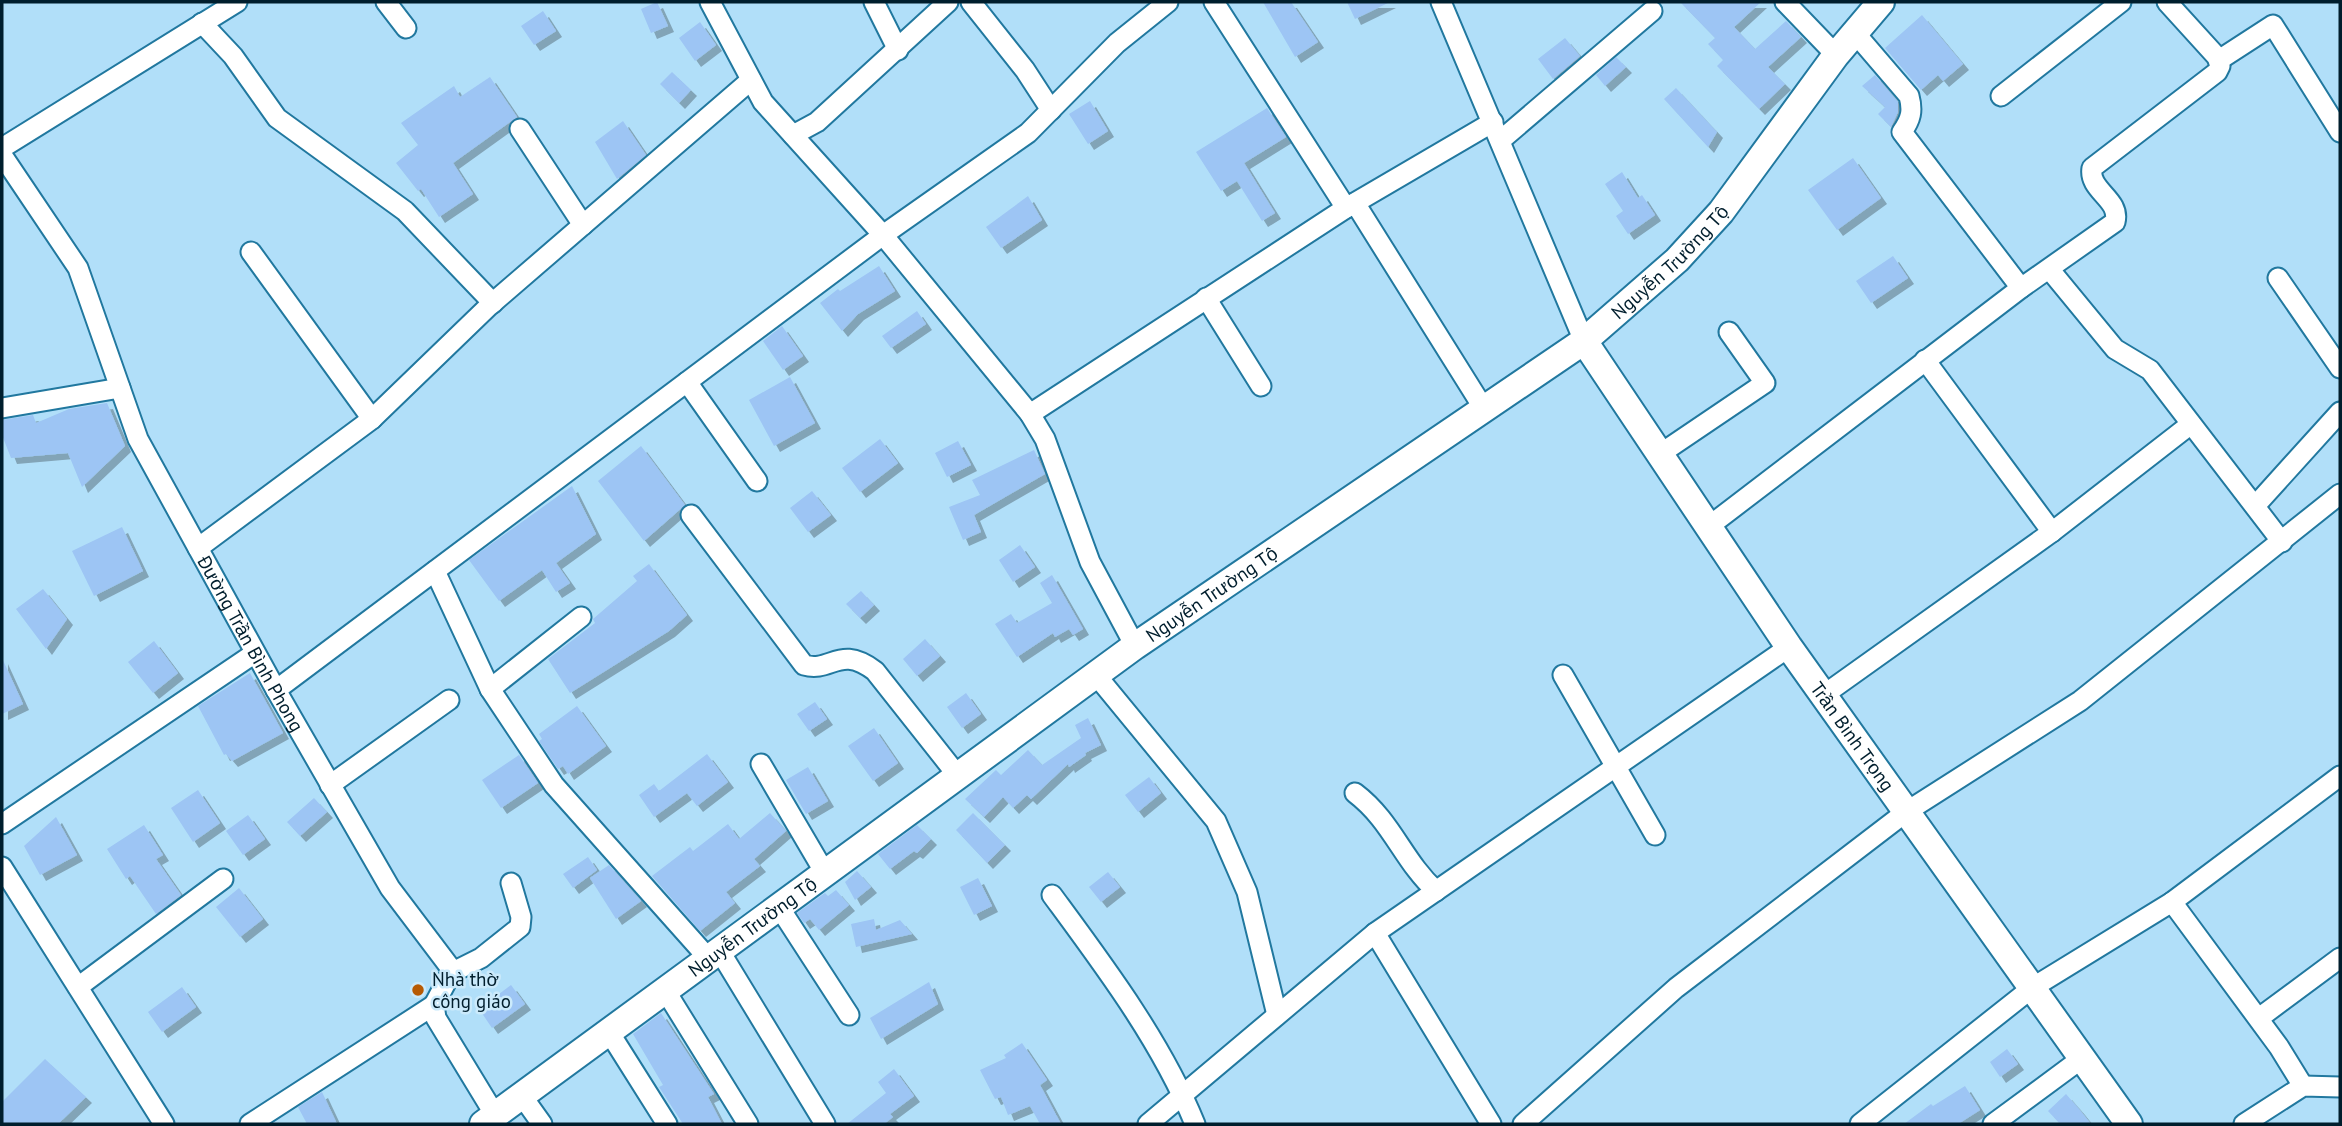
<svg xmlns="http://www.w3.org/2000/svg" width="2342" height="1126" font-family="'PT Sans',sans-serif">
	<defs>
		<filter id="shadow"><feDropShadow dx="6" dy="6" stdDeviation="0" flood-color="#0004"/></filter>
	</defs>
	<rect width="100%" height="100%" fill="#b1dff9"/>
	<g fill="#9dc5f4" filter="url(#shadow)">
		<polygon points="657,2 668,26 651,33 641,9"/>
		<polygon points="1263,2 1291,2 1318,42 1295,57"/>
		<polygon points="1347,2 1390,2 1355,19"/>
		<polygon points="1680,2 1761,2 1734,27 1755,49 1786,21 1801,37 1768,67 1785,84 1759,109 1717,66 1723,60 1708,44 1715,38"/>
		<polygon points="543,11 556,31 534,45 521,26"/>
		<polygon points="1922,15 1963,64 1943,81 1938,75 1921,90 1885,48"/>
		<polygon points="700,22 716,45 695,61 679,38"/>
		<polygon points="1565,38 1580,56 1553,79 1538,59"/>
		<polygon points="1616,57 1626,67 1605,86 1596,75"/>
		<polygon points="672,72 691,90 679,103 660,84"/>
		<polygon points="1875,75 1898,102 1898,112 1891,127 1878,114 1885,107 1862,86"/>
		<polygon points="490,77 517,117 453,163 473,194 439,217 421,189 418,191 396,163 418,145 401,123 454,86 460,97"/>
		<polygon points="1676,88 1717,132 1708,147 1664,99"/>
		<polygon points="1090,101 1108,131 1088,144 1069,114"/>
		<polygon points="1267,108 1286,137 1244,163 1275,213 1262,221 1237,181 1221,191 1196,152"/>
		<polygon points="623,121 646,155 617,179 595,142"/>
		<polygon points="1853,158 1881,198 1837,230 1808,190"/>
		<polygon points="1622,172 1638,198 1642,195 1655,215 1628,234 1616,216 1623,211 1605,184"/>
		<polygon points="1028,196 1042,220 1001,248 986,227"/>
		<polygon points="1893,256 1908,278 1871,303 1856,281"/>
		<polygon points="879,266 895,291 858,314 842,331 820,303 838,289 840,291"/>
		<polygon points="917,311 926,324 891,348 882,336"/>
		<polygon points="782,326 803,356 783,370 763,341"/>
		<polygon points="790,377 815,423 774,446 749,400"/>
		<polygon points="107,403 125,446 82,487 68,453 11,458 2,435 2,420 33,415 36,423 69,409"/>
		<polygon points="880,439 898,463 860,492 842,468"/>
		<polygon points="958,441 971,465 947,477 935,453"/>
		<polygon points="641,446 685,505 644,541 598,481"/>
		<polygon points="1034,450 1045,474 974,515 981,532 963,540 949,507 980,495 972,480"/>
		<polygon points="572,486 596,534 556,563 570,583 556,592 542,570 499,601 469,560"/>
		<polygon points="812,491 831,515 808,532 790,508"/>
		<polygon points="122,527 143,571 94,596 72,551"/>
		<polygon points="1020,545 1035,567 1013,582 999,560"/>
		<polygon points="649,564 687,615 669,631 570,693 548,659 595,623 593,619 637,581 633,576"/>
		<polygon points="1052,575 1083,629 1073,635 1069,629 1055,637 1053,633 1017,657 995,624 1011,614 1017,623 1052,603 1040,583"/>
		<polygon points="43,589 67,619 46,649 16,609"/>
		<polygon points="861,591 874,605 860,618 846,604"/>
		<polygon points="925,639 940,656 917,676 903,659"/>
		<polygon points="154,641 178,673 153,693 128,662"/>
		<polygon points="2,658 23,704 2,714"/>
		<polygon points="250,673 283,733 232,761 226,754 224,755 198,706"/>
		<polygon points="966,693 981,714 962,728 947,707"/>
		<polygon points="815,702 827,719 809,731 797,714"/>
		<polygon points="577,706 606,746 568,774 563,766 558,769 539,741 542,739 539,734"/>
		<polygon points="1088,718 1101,745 1085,753 1086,755 1069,767 1068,764 1031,799 1027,795 1013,808 1003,797 984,817 965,799 996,770 1001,775 1028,750 1042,765 1081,738 1075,725"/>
		<polygon points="874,728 898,763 873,781 848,746"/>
		<polygon points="707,754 728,782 697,806 687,793 654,817 639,795 654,784 659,791"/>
		<polygon points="519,755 538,783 501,808 482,780"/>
		<polygon points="808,767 828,801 806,814 786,780"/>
		<polygon points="1149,777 1161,793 1138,812 1125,795"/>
		<polygon points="198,790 220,823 193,842 171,808"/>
		<polygon points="314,798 327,812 300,836 287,822"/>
		<polygon points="770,813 786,831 754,859 760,866 726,892 735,903 700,931 652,876 690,847 693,851 728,824 739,839"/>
		<polygon points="973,813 1005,845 987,863 956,830"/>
		<polygon points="248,815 265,839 243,855 226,831"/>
		<polygon points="56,817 77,855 40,875 24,846"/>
		<polygon points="144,825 163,855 156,859 181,895 156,914 130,876 126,879 107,849"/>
		<polygon points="917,825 931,839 917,853 914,851 890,869 878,854"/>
		<polygon points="588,857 597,870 573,888 563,874"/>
		<polygon points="609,865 641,901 616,919 590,878"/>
		<polygon points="857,871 871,887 855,900 845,882"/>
		<polygon points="1108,872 1120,887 1101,902 1089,887"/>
		<polygon points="978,878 992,906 974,915 960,887"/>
		<polygon points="239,888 263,919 240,937 216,907"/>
		<polygon points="836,890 849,905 819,930 810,919 804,923 797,913 825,893 828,896"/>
		<polygon points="874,919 876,930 900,920 912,934 856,947 851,924"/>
		<polygon points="929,982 938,1004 881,1039 870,1018"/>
		<polygon points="511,985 525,1004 492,1028 479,1009"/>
		<polygon points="182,987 196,1007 162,1032 148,1012"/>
		<polygon points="661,1013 714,1094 708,1097 722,1124 683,1124 659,1087 663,1085 633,1034"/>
		<polygon points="1022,1043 1047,1080 1040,1085 1061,1124 1040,1124 1030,1106 1008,1115 1001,1097 995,1099 980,1070 1006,1058 1004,1055"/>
		<polygon points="2007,1049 2018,1064 2000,1077 1990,1062"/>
		<polygon points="45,1059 86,1097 58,1124 2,1124 2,1102"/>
		<polygon points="894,1069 914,1096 890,1114 893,1117 884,1124 847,1124 886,1093 878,1082"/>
		<polygon points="1965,1086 1980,1110 1958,1124 1904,1124 1931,1104 1933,1106"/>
		<polygon points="322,1092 337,1124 307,1124 298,1107"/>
		<polygon points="2066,1094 2079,1109 2091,1124 2060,1124 2048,1111"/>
	</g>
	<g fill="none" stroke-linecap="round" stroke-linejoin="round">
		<g stroke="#21789f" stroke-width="23">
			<g id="street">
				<polyline points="386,2 406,28"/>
				<polyline points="710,2 763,102 883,235 1030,414 1045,439 1090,562 1135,646"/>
				<polyline points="874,2 898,50"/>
				<polyline points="971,2 1025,70 1051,110"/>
				<polyline points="1214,2 1346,208"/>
				<polyline points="1441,2 1584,341"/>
				<polyline points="1785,2 1836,55"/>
				<polyline points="202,23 233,56 277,118 405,211 493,303"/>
				<path d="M1855 33 1909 96C1913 111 1911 119 1902 132L2021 288"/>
				<polyline points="2219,60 2273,25 2340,132"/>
				<polyline points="2001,96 2121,2"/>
				<polyline points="520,129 583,225"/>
				<polyline points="793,135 817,122 948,2"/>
				<polyline points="1501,140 1652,11"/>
				<polyline points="2,148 237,2"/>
				<path id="s1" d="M2 155 78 268 138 439 276 690 390 888 449 966 451 973 434 1005 436 1018 495 1115"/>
				<polyline points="1355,203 1484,409"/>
				<polyline points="251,252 372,419"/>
				<polyline points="2050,270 2115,349 2150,370 2282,542"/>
				<polyline points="2278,278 2340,368"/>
				<polyline points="1206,298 1261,386"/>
				<polyline points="1925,360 2052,532"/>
				<polyline points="687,382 757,481"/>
				<polyline points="2,408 120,388"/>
				<polyline points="1030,414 1346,208 1493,122"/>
				<polyline points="1660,454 1765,383 1729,332"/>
				<polyline points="2255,506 2340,412"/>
				<path d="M691 515 804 665C832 673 839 644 875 671L958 776"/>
				<path d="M1708 527 2021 288 2115 222C2121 199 2088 191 2092 168L2217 72 2220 66 2217 57 2167 2"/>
				<polyline points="198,548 372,419 489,306 751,80"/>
				<polyline points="435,571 490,689 554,785 709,959"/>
				<polyline points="1096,675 1216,821 1247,892 1277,1015"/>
				<polyline points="1563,675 1655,835"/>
				<polyline points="490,689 581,617"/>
				<polyline points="276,690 883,235 1028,133 1117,43 1168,2"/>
				<polyline points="1825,694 2052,532 2191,424"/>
				<polyline points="761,764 825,873"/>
				<polyline points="330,785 449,700"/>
				<path d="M1355 793C1392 821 1403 861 1436 891"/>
				<polyline points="2,824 255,653"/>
				<polyline points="2,867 164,1124"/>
				<path d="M1052 895C1105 967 1161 1041 1195 1124"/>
				<polyline points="2172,902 2279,1047 2303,1086"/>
				<polyline points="779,907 849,1015"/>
				<polyline points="1375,933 1491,1124"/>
				<polyline points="719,950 825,1124"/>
				<polyline points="451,973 481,958 520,927 521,917 511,883"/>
				<polyline points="78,987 223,879"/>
				<polyline points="665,990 748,1124"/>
				<polyline points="2259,1018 2340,958"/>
				<polyline points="609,1032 667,1124"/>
				<polyline points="522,1096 542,1124"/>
				<polyline points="250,1124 434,1005"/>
				<polyline points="1148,1124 1375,933 1789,647"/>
				<polyline points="1523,1124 1676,988 1906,812 2080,701 2340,494"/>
				<polyline points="1860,1124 2032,988 2172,902 2340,776"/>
				<polyline points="1993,1124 2081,1059"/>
				<polyline points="2244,1124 2303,1086 2340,1087"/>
			</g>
		</g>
		<g stroke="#21789f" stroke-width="30">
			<g id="secondary">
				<path id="s2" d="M1584 341 1789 647 2129 1124"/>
				<path id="s3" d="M483 1124 1135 646 1584 341 1677 260 1721 212 1836 55 1881 2"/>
			</g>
		</g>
		<use href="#street" stroke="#fff" stroke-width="19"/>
		<use href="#secondary" stroke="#fff" stroke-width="26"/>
	</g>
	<circle fill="#b75a03" stroke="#cbeafb" stroke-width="2.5" cx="418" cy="990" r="7"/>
	<g text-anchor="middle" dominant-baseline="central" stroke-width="5" stroke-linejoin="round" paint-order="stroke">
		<g font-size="19" fill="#001e2d" stroke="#cbeafb">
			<text stroke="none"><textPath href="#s3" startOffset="1468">Nguyễn Trường Tộ</textPath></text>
			<text stroke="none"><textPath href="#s3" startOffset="901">Nguyễn Trường Tộ</textPath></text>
			<text stroke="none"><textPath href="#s1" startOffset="551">Đường Trần Bình Phong</textPath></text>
			<text stroke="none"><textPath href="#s2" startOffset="478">Trần Bình Trọng</textPath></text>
			<text stroke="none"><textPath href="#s3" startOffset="334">Nguyễn Trường Tộ</textPath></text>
		</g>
		<g font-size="19" fill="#001e2d" stroke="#cbeafb" text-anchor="start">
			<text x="432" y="979">Nhà thờ<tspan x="432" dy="22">công giáo</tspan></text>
		</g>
	</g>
	<rect width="2342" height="1126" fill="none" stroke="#001e2d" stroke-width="7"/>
</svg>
